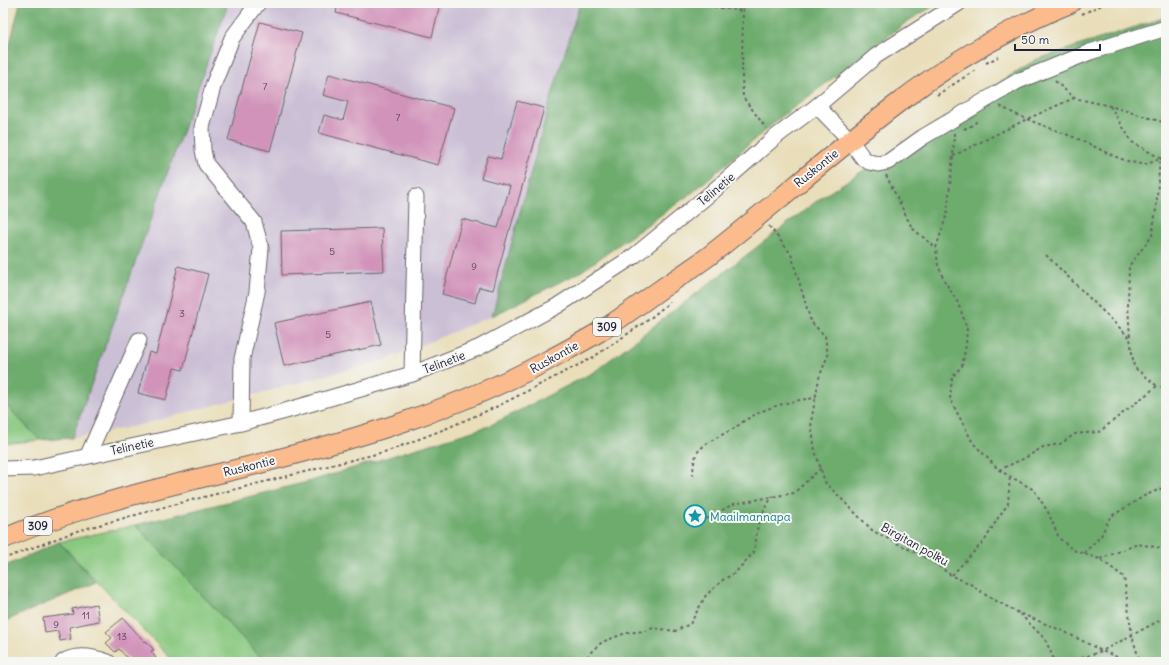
<svg xmlns="http://www.w3.org/2000/svg" width="1169" height="665" font-family="Delius,sans-serif">
	<rect width="100%" height="100%" fill="#f6f6f2"/>
	<filter id="ink" filterUnits="userSpaceOnUse"><feTurbulence type="fractalNoise" baseFrequency=".025" numOctaves="2"/><feDisplacementMap in="SourceGraphic" scale="8" xChannelSelector="R" yChannelSelector="G"/><feConvolveMatrix kernelMatrix="1 2 1 2 8 2 1 2 1" color-interpolation-filters="sRGB"/></filter>
	<filter id="wash" filterUnits="userSpaceOnUse"><feTurbulence type="fractalNoise" baseFrequency=".012" numOctaves="4" result="noise"/><feDisplacementMap in="SourceGraphic" scale="16" xChannelSelector="R" yChannelSelector="G"/><feGaussianBlur stdDeviation="0.9" result="paint"/><feColorMatrix in="noise" values="0 0 0 0 0 0 0 0 0 0 0 0 0 0 0 0 0 1.4 0 .05"/><feComposite in="paint" operator="in"/></filter>
	<g filter="url(#wash)">
		<rect width="100%" height="100%" fill="#e9deb9"/>
		<polygon fill="#cbbfd5" points="227,3 584,3 549,105 492,316 385,360 136,426 72,438 226,10"/>
		<g fill="#88c87f" stroke="#55755d">
			<polygon points="3,402 40,440 3,444"/>
			<polygon points="136,525 265,662 174,662 59,542"/>
		</g>
		<g fill="#6eac6e" stroke="#486754">
			<polygon points="20,3 227,3 226,10 72,438 40,440 3,402 3,72"/>
			<polygon points="580,3 939,3 908,21 776,121 693,192 582,271 492,316 549,105"/>
			<polygon points="1166,17 1166,662 265,662 136,525 311,481 489,426 594,372 822,197 1035,60"/>
			<polygon points="59,542 96,582 3,622 3,567"/>
		</g>
		<g id="blocks">
			<g fill="#d193ba">
				<polygon points="338,3 440,3 432,37 336,13"/>
				<polygon points="260,22 302,33 270,151 228,140"/>
				<polygon points="329,74 454,108 438,165 319,133 324,115 343,120 348,102 323,95"/>
				<polygon points="517,101 544,108 510,230 509,230 493,290 479,287 475,303 442,294 462,219 498,228 510,186 481,178 488,156 501,159"/>
				<polygon points="382,228 384,271 282,275 281,231"/>
				<polygon points="178,266 208,274 183,370 174,368 166,400 138,393 149,352 156,354"/>
				<polygon points="371,302 381,345 284,366 274,323"/>
				<polygon points="96,604 99,621 69,627 71,639 60,641 58,631 45,633 43,618 73,614 72,609"/>
				<polygon points="123,618 145,642 146,641 154,650 151,651 156,658 151,662 131,662 119,649 115,652 106,643 112,638 106,632"/>
			</g>
		</g>
	</g>
	<g filter="url(#ink)">
		<use href="#blocks" fill-opacity="0" stroke="#686467" stroke-width="1"/>
		<g fill="none" stroke-linecap="round" stroke-linejoin="round">
			<g stroke="#686467" stroke-width="17">
				<g id="minor">
					<polyline points="817,106 850,140 863,158 869,162 878,164 888,162 923,137 1018,81 1090,52 1166,28"/>
					<polyline points="412,374 416,197"/>
					<polyline points="241,423 242,359 257,292 261,248 254,222 206,164 203,150 202,127 214,83 232,38 258,3"/>
					<polyline points="88,455 139,340"/>
					<polyline points="3,469 34,468 241,423 282,412 412,374 478,348 557,306 634,256 711,193 774,138 817,106 876,56 959,3"/>
					<path d="M63 662C77 653 94 657 108 662"/>
				</g>
			</g>
			<g stroke="#686467" stroke-width="21">
				<path id="major" d="M3 539C83 504 169 486 254 465 353 440 455 410 545 362 565 351 585 341 604 329 624 316 644 301 664 287 679 277 694 267 709 256 773 206 833 152 898 103 951 62 1010 28 1071 3"/>
			</g>
			<g stroke="#686467" stroke-width="2" stroke-dasharray="3 3" stroke-linecap="butt">
				<polyline points="667,3 670,3"/>
				<polyline points="703,3 707,6 743,11"/>
				<polyline points="743,3 742,77 743,97 766,128"/>
				<polyline points="1082,14 1106,3"/>
				<polyline points="986,63 998,57"/>
				<polyline points="1055,81 1074,98 1110,106 1166,123"/>
				<polyline points="937,95 977,69"/>
				<path d="M1000 106C1026 121 1055 129 1083 141 1102 150 1121 162 1143 164 1149 165 1157 158 1166 158"/>
				<polyline points="1110,106 1132,142 1160,158 1156,209 1152,236 1129,266 1128,305 1130,338 1134,367 1157,386"/>
				<polyline points="964,129 973,125 977,121"/>
				<polyline points="954,133 953,156 947,214 936,248 938,265 944,280 958,303 967,328 966,345 962,366 952,377 950,399 973,443 999,470 1034,490 1048,512 1059,538 1073,550 1100,559 1124,577 1132,636 1140,662"/>
				<polyline points="953,156 1027,119 1074,98"/>
				<polyline points="1160,158 1166,164"/>
				<polyline points="886,175 912,228 936,248"/>
				<polyline points="769,226 791,254 811,322 825,336 828,355 819,378 811,422 815,451 825,482 873,531 932,561 952,576 969,583 987,596 1019,613 1063,631 1102,651 1130,662"/>
				<polyline points="1046,255 1129,337"/>
				<polyline points="999,470 1025,458 1043,447 1060,444 1075,434 1099,432 1157,386 1166,389"/>
				<path d="M693 476C693 468 694 455 700 449 709 441 720 436 731 430 737 427 743 421 749 418 769 406 793 400 816 398"/>
				<polyline points="701,522 733,504 794,493 821,468"/>
				<polyline points="1084,553 1101,536 1110,517 1146,495 1163,488 1166,484"/>
				<polyline points="3,559 77,531 172,505 388,451 445,429 498,406 592,358 648,320 670,302"/>
				<polyline points="1100,559 1138,544 1166,549"/>
				<polyline points="952,575 985,540 998,518 1008,504 1010,476"/>
				<polyline points="1020,614 1045,639 1055,662"/>
				<polyline points="583,662 591,652 602,642 626,633 645,631 653,628 675,631 690,624 706,595 724,579 735,573 754,552 758,524 766,506 773,496"/>
				<polyline points="1070,662 1102,651 1166,617"/>
			</g>
			<use href="#minor" stroke="#fff" stroke-width="15"/>
			<use href="#major" stroke="#fbbb8d" stroke-width="19"/>
		</g>
	</g>
	<defs>
		<g id="sight-ring" transform="scale(1.15)"><circle r="9.5" fill="#f6f6f2" stroke="#0f9aa8" stroke-width="1.5"/><path d="M0-6L1.8-2.2L6-1.7L2.9 1.2L3.7 5.4L0 3.3L-3.7 5.4L-2.9 1.2L-6-1.7L-1.8-2.2Z" fill="#0f9aa8"/></g>
	</defs>
	<g fill-rule="evenodd">
		<use href="#sight-ring" x="695" y="516"/>
	</g>
	<g text-anchor="middle" dominant-baseline="central" stroke-width="4" stroke-linejoin="round" paint-order="stroke">
		<g font-size="10" fill="#4e3e5b">
			<text x="265" y="86">7</text>
			<text x="398" y="117">7</text>
			<text x="332" y="251">5</text>
			<text x="474" y="266">9</text>
			<text x="182" y="313">3</text>
			<text x="328" y="334">5</text>
			<text x="86" y="615">11</text>
			<text x="56" y="624">9</text>
			<text x="122" y="636">13</text>
		</g>
		<g fill="#f6f6f2" stroke="#626272" stroke-width="1">
			<rect x="593" y="318" width="28" height="18" rx="3"/>
			<rect x="24" y="517" width="28" height="18" rx="3"/>
		</g>
		<g font-size="11" font-weight="bold" fill="#22223b">
			<text x="607" y="327">309</text>
			<text x="38" y="526">309</text>
		</g>
		<g font-size="12" fill="#22223b" stroke="#f6f6f2">
			<text transform="translate(816 168) rotate(-39)">Ruskontie</text>
			<text transform="translate(716 189) rotate(-40)">Telinetie</text>
			<text transform="translate(554 357) rotate(-29)">Ruskontie</text>
			<text transform="translate(444 362) rotate(-21)">Telinetie</text>
			<text transform="translate(132 446) rotate(-12)">Telinetie</text>
			<text transform="translate(249 466) rotate(-14)">Ruskontie</text>
			<text transform="translate(915 544) rotate(29)">Birgitan polku</text>
		</g>
		<g font-size="12" fill="#0d838f" stroke="#f6f6f2" text-anchor="start">
			<text x="710" y="516">Maailmannapa</text>
		</g>
	</g>
	<rect width="1169" height="665" fill="none" stroke="#f6f6f2" stroke-width="16"/>
	<path d="M1015 44v6h85v-6" fill="none" stroke="#22223b" stroke-width="2"/>
	<text x="1021" y="44" font-size="12" fill="#22223b" stroke="#f6f6f2" stroke-width="3" paint-order="stroke">50 m</text>
</svg>
